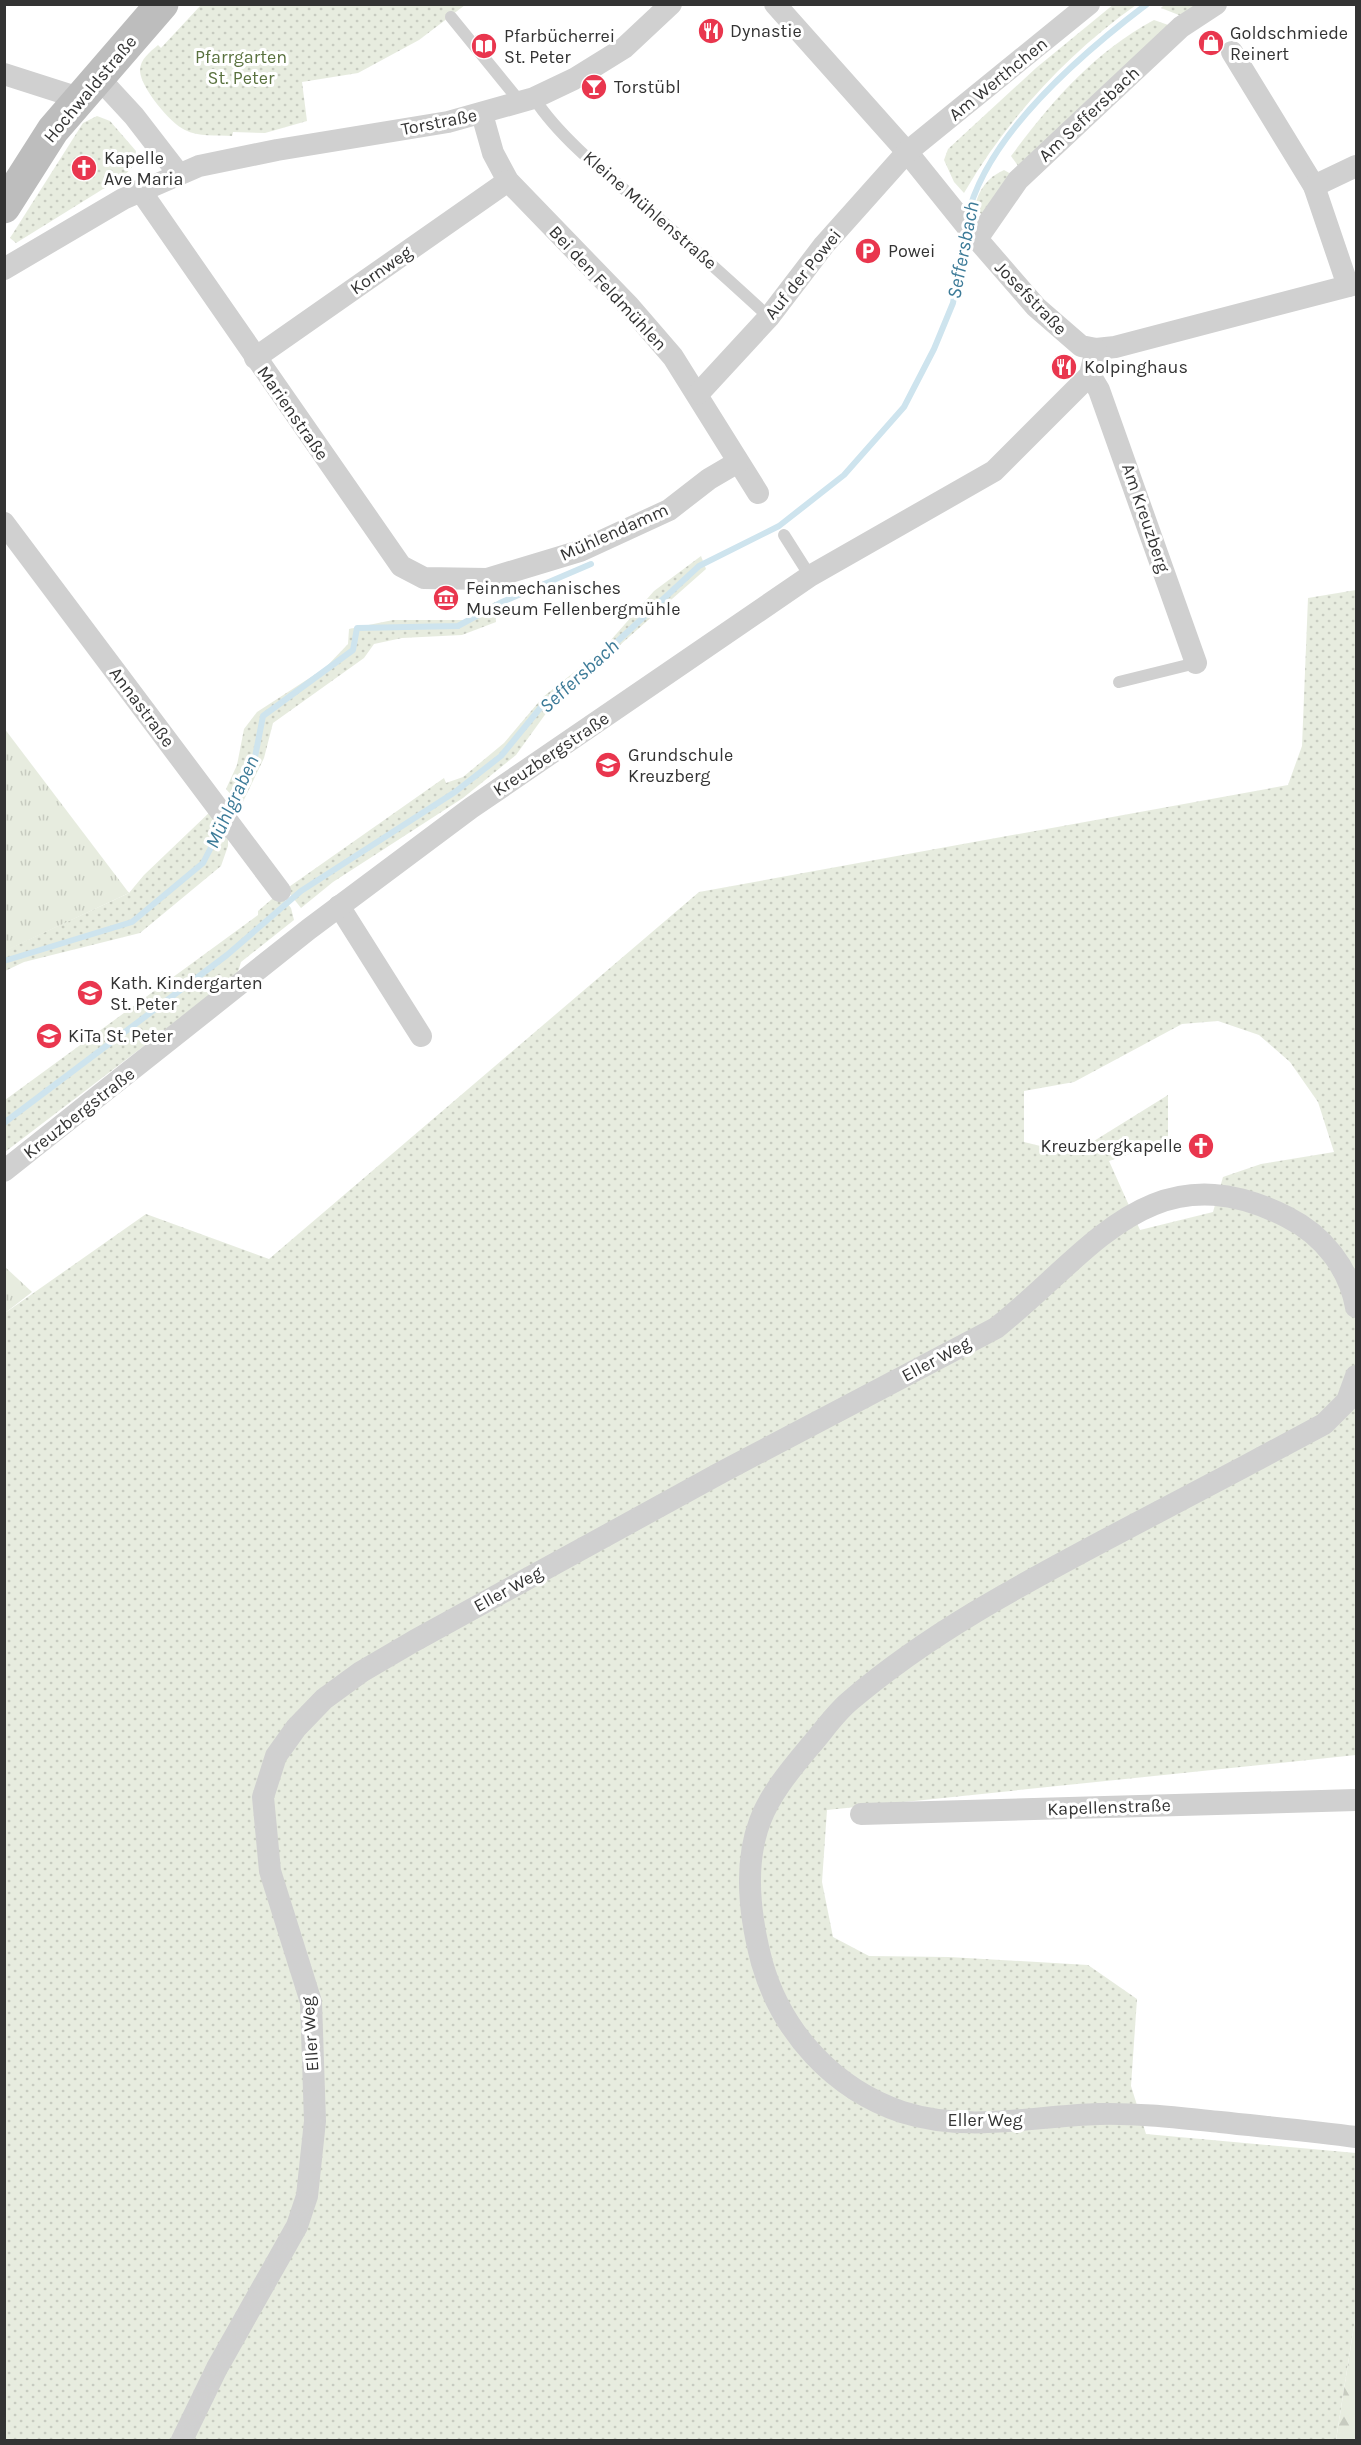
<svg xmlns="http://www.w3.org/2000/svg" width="1361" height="2445" font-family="Karla,sans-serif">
	<defs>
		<pattern id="grass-dots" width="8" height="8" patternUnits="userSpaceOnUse" patternTransform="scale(1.5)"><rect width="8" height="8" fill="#e7ecdf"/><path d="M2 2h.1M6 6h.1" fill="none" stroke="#c7cbc0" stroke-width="1.8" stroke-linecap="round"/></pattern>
		<pattern id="forest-firs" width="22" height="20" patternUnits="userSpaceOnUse" patternTransform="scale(1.5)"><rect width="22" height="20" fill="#e7ecdf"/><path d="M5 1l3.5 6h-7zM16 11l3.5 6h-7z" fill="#c7cbc0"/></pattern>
		<pattern id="park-tufts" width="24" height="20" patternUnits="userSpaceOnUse" patternTransform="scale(1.5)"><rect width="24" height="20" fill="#e7ecdf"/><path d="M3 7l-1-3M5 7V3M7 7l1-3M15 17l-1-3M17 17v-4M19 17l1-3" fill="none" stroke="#c7cbc0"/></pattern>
	</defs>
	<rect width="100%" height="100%" fill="#fff"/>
	<g fill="url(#grass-dots)" fill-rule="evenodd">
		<path d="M1114 4 1136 5C1066 55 1008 118 964 193L954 182 944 160 948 149 1036 68Z"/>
		<path d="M201 5H465L419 40 358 73 302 82 307 121 265 133 233 132 232 136C217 135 198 137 185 130 170 123 141 88 140 71 140 59 150 52 158 45L161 48Z"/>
		<polygon points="1164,5 1203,5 1184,17 1161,8"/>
		<path d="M1154 20 1174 27 1019 167 1011 156C1052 101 1093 53 1154 20Z"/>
		<polygon points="97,116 110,121 136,151 134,165 124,176 16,243 10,238 83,123"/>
		<path d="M1004 170 1011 174 983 216 975 207C978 190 988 177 1004 170Z"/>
		<polygon points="701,556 706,569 552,705 516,755 463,798 333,882 301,908 286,889 444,778 446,783 463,777 504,743 543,697 603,649 654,591"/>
		<path d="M1356 590V1755L827 1810 822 1882 833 1937 869 1956 949 1957 1088 1965 1137 1999 1131 2086 1146 2134 1356 2153V2313L1336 2440H5V1313L146 1214 269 1259 699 892 1288 785 1302 746 1308 598ZM1218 1021 1259 1035 1290 1062 1318 1102 1334 1152 1261 1164 1223 1177 1213 1212 1140 1230 1109 1161 1168 1141V1095L1073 1154 1024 1142V1091L1074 1082 1182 1024Z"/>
		<polygon points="495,602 496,622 462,635 402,638 374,644 364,658 273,723 264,758 241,806 226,789 237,765 244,729 257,712 325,668 348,644 349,629 393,620 464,620"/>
		<polygon points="212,810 228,828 228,846 221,866 140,933 24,962 5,971 4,951 129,893 144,875"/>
		<polygon points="279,893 291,908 294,920 241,962 237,975 5,1152 5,1100 258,915 258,911"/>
	</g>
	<polygon fill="url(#forest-firs)" points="1356,2313 1356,2440 1336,2440"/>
	<g fill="url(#park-tufts)">
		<polygon points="4,728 129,893 5,951 4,951"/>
		<polygon points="4,1266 32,1292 5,1313 4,1313"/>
	</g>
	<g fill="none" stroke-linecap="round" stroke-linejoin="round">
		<g stroke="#cee4ee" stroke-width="6">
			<path d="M967 219C985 136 1081 54 1147 4"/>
			<polyline points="228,815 255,757 263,716 353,650 357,628 458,626 502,602 591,564"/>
			<polyline points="4,961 132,922 203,863 223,824"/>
			<polyline points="4,1123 227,955 301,891 455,792 501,756 546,701 596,661 699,566 779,526 844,475 904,407 934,349 953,303 965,232"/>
		</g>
		<g stroke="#d0d0d0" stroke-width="12">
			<polyline points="451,17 521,103"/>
			<path d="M534 98C561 140 611 178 649 210 690 245 730 281 769 317"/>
			<polyline points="784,535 810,576"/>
			<polyline points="1119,682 1196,663"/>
		</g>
		<g stroke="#d0d0d0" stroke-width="22">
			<polyline points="775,4 907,152 977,239 1036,307 1081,346 1096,349 1115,347 1356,284"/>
			<polyline points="1232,52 1314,186 1348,286"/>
			<polyline points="4,74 79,98"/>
			<polyline points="97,76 134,116 178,173"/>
			<polyline points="482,114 493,153 508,181 629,306 673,357 758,493"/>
			<polyline points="1314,186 1356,166"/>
			<polyline points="140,190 401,566 424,578 487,579 580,551 669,510 709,479 738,462"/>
			<polyline points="977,239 1018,180 1181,27 1216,4"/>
			<polyline points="4,269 123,199 199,166 277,150 448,122 534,98 574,79 624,48 671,4"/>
			<polyline points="255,358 508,181"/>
			<polyline points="1090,375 1099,390 1196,663"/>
			<polyline points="698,394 769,317 824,245 907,152 1089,4"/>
			<polyline points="4,523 280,891"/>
			<polyline points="339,906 421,1036"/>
			<polyline points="4,1171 309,929 471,808 810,576 994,471 1090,375 1096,349"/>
			<path d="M1356 1376 1347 1401 1324 1424C1257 1460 1189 1496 1122 1531 1028 1581 933 1630 851 1700 836 1712 824 1730 811 1745 792 1768 771 1792 760 1821 743 1866 750 1918 762 1963 782 2033 834 2089 902 2112 968 2133 1032 2116 1099 2114 1139 2113 1180 2118 1220 2122 1266 2127 1311 2131 1356 2137"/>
			<polyline points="861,1814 1356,1800"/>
			<path d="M182 2440 217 2368 297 2226 307 2196 315 2121 311 2002 270 1871 263 1797 276 1756 296 1728 324 1699 361 1672 414 1641 722 1472 996 1328C1091 1253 1151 1148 1287 1217 1323 1235 1349 1268 1356 1307"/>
		</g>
		<polyline stroke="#bdbdbd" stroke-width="33" points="4,207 53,130 162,4"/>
	</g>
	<defs>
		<g id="restaurant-disc" transform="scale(1.35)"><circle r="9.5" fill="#e9364e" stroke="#fff"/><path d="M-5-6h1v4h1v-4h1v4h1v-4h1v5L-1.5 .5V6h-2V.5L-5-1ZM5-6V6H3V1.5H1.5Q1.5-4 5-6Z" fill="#fff"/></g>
		<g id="shop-disc" transform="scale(1.35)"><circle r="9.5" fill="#e9364e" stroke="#fff"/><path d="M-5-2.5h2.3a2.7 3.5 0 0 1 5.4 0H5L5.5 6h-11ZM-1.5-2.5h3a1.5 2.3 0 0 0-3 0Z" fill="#fff"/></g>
		<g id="library-disc" transform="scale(1.35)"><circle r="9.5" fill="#e9364e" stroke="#fff"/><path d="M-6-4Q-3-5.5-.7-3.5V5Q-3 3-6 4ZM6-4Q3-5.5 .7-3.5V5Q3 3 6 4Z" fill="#fff"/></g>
		<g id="bar-disc" transform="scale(1.35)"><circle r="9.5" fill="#e9364e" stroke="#fff"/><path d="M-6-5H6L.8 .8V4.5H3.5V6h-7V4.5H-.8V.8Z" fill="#fff"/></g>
		<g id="church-disc" transform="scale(1.35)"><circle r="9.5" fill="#e9364e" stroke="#fff"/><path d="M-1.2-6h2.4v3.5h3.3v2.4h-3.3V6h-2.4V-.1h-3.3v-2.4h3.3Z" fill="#fff"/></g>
		<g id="parking-disc" transform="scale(1.35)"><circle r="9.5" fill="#e9364e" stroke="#fff"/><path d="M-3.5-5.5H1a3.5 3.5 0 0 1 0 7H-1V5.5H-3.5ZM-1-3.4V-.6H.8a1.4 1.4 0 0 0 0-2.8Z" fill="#fff"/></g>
		<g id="museum-disc" transform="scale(1.35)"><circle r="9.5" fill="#e9364e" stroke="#fff"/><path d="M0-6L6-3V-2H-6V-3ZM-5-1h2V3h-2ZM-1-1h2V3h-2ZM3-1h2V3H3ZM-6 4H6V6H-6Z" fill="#fff"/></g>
		<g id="school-disc" transform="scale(1.35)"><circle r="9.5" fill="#e9364e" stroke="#fff"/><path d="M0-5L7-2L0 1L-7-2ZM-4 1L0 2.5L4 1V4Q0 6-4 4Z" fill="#fff"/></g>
	</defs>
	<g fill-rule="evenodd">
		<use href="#restaurant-disc" x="711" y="31"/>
		<use href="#shop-disc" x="1211" y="43"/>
		<use href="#library-disc" x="484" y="46"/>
		<use href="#bar-disc" x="594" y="87"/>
		<use href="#church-disc" x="84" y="168"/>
		<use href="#parking-disc" x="868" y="251"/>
		<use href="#restaurant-disc" x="1064" y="367"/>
		<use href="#museum-disc" x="446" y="598"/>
		<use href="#school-disc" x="608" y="765"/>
		<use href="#school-disc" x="90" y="993"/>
		<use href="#school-disc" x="49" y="1036"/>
		<use href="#church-disc" x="1201" y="1146"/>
	</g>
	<g text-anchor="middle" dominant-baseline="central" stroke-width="6" stroke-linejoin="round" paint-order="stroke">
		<g font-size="18" fill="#333" stroke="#fff" text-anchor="start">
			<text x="730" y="31">Dynastie</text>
			<text x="1230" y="33">Goldschmiede<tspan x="1230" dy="21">Reinert</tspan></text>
			<text x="504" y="36">Pfarbücherrei<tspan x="504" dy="21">St. Peter</tspan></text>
			<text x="614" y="87">Torstübl</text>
			<text x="104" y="158">Kapelle<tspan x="104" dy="21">Ave Maria</tspan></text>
			<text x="888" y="251">Powei</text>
			<text x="1084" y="367">Kolpinghaus</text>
			<text x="466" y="588">Feinmechanisches<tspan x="466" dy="21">Museum Fellenbergmühle</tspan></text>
			<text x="628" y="755">Grundschule<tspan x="628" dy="21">Kreuzberg</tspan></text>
			<text x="110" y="983">Kath. Kindergarten<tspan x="110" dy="21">St. Peter</tspan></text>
			<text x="68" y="1036">KiTa St. Peter</text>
			<text x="1182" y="1146" text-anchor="end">Kreuzbergkapelle</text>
		</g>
		<g font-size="18" fill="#59713e" stroke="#fff">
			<text x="241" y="57">Pfarrgarten<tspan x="241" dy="21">St. Peter</tspan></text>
		</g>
		<g font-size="18" fill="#333" stroke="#fff">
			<text transform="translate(998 79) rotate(-39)">Am Werthchen</text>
			<text transform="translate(90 89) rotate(-50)">Hochwaldstraße</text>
			<text transform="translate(1089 114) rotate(-43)">Am Seffersbach</text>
			<text transform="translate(439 122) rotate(-11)">Torstraße</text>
			<text transform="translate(650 210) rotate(41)">Kleine Mühlenstraße</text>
			<text transform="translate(381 270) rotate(-35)">Kornweg</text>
			<text transform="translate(803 274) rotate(-51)">Auf der Powei</text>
			<text transform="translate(608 288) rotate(47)">Bei den Feldmühlen</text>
			<text transform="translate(1031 298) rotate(46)">Josefstraße</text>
			<text transform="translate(293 413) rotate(55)">Marienstraße</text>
			<text transform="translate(1146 518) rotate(71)">Am Kreuzberg</text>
			<text transform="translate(614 532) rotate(-24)">Mühlendamm</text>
			<text transform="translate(142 707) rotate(53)">Annastraße</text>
			<text transform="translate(551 754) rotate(-34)">Kreuzbergstraße</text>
			<text transform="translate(79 1113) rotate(-38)">Kreuzbergstraße</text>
			<text transform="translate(936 1359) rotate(-28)">Eller Weg</text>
			<text transform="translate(508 1589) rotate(-29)">Eller Weg</text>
			<text transform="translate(1109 1807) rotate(-2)">Kapellenstraße</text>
			<text transform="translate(310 2034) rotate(-94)">Eller Weg</text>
			<text x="985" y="2120">Eller Weg</text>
		</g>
		<g font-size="20" font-style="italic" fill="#3d7b98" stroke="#fff">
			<text transform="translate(963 250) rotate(-79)">Seffersbach</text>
			<text transform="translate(579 676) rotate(-42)">Seffersbach</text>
			<text transform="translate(232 802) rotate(-65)">Mühlgraben</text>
		</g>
	</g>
	<rect width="1361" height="2445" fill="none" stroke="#333333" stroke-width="12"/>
</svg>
